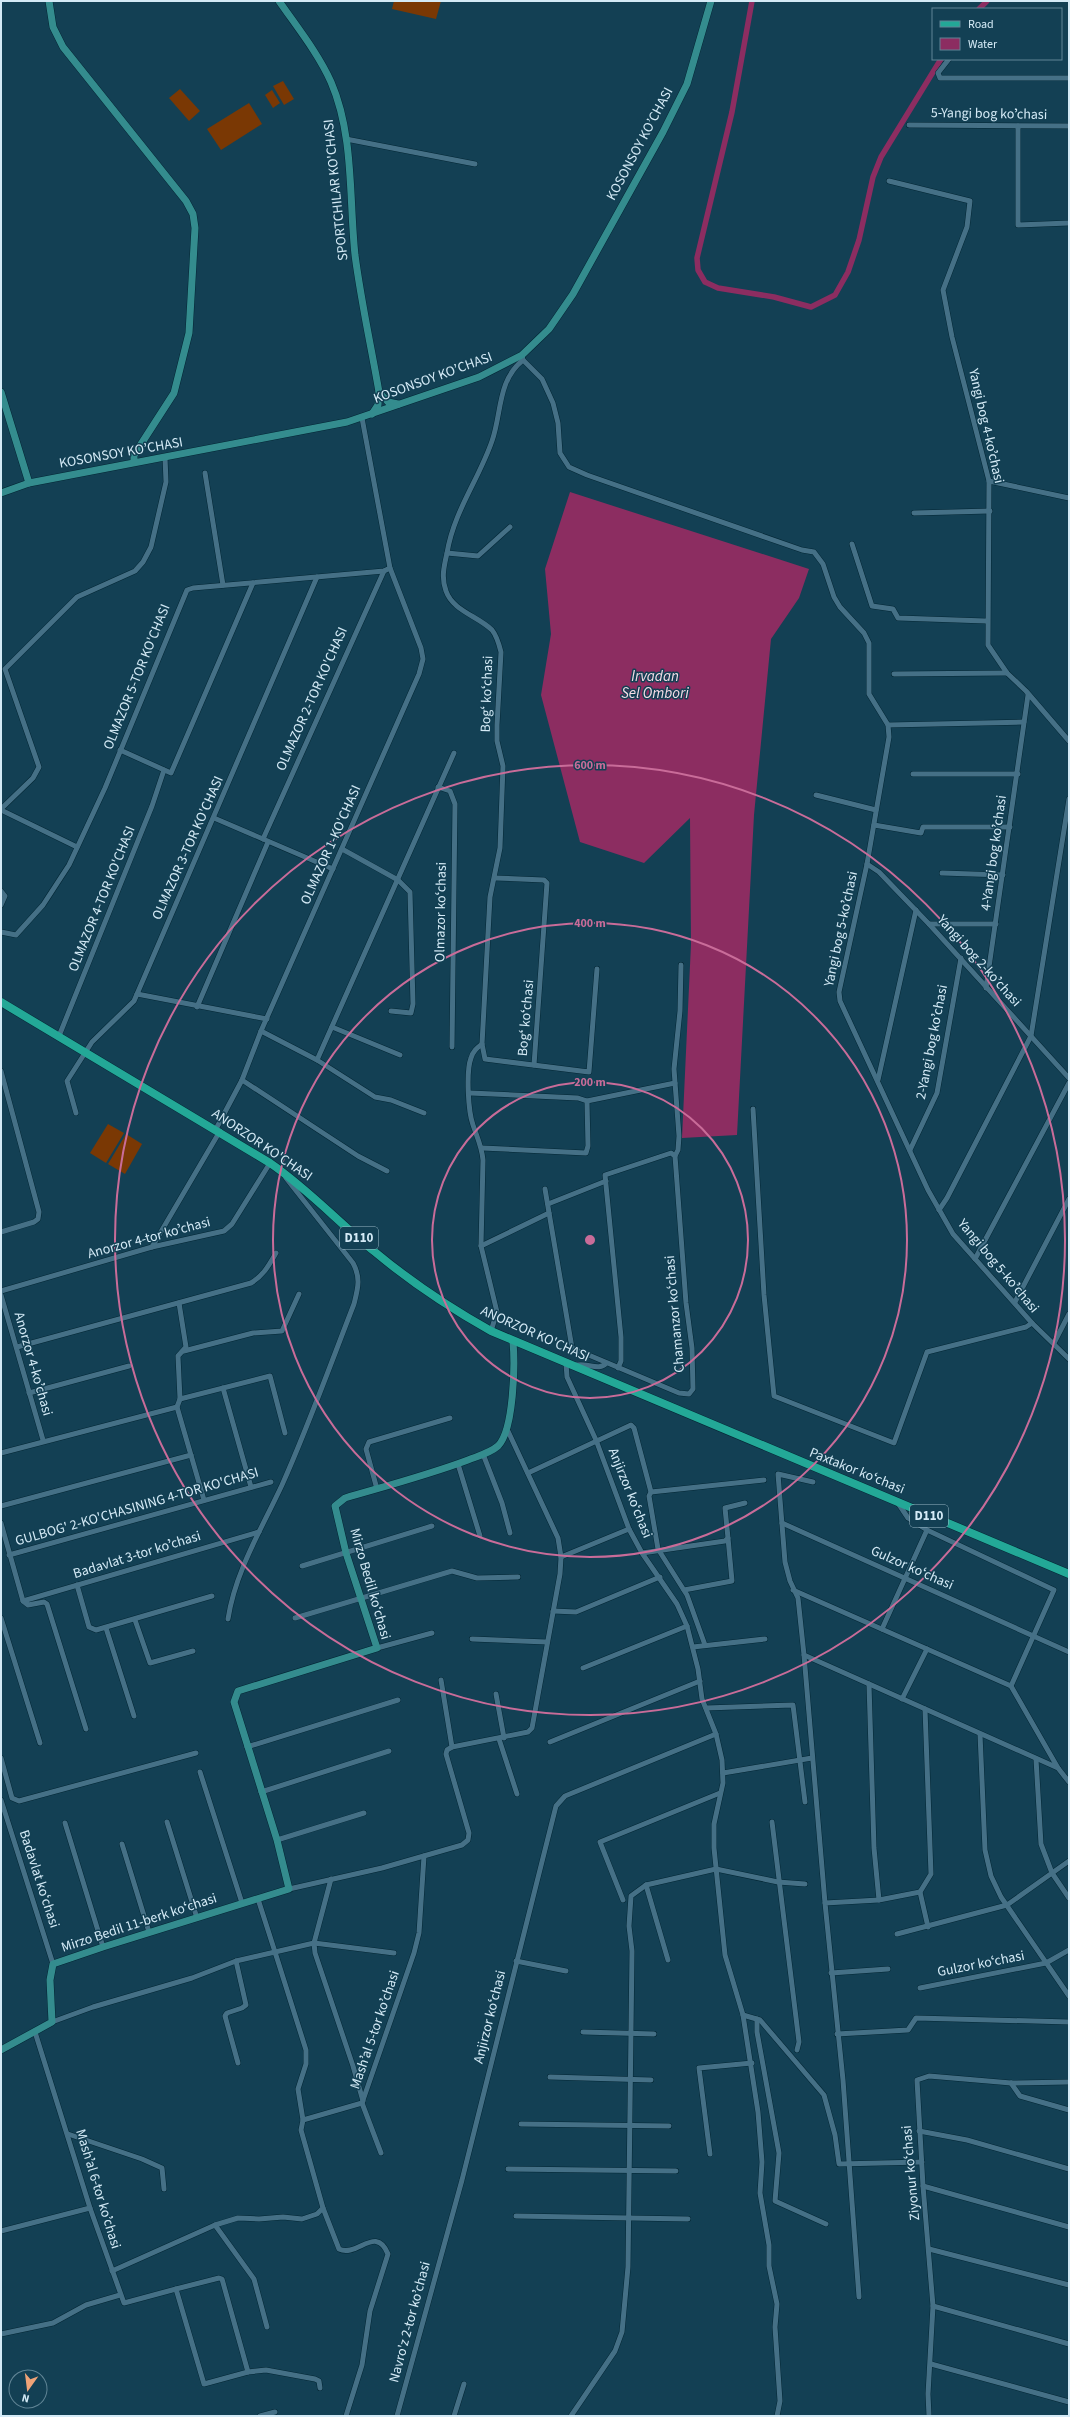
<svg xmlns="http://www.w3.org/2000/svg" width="1070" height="2417" font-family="'Source Sans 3',sans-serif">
	<rect width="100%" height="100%" fill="#134054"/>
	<g fill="#7a3804">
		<polygon points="394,1 441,1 436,19 392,9"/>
		<polygon points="283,81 294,99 284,105 273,86"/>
		<polygon points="180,89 200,111 189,121 169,98"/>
		<polygon points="272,90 280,103 273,108 265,95"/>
		<polygon points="249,103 262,124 221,150 207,129"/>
		<polygon points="108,1124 124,1133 106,1163 90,1153"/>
		<polygon points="126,1134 142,1144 125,1174 108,1164"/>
	</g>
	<polygon fill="#8c2d61" points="570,492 809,569 799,598 771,639 754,815 737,1135 682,1138 691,944 690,818 644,863 580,842 541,695 551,634 545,569"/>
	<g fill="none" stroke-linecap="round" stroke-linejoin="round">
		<g stroke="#8c2d61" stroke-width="5.5">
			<polyline points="752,1 732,112 697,258 698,270 705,282 718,288 774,297 811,307 835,295 848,272 859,240 873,177 881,157 941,59"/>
			<polyline points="979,9 987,1"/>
		</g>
		<g stroke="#032634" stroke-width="6">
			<g id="street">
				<polyline points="949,59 938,73 940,78 1069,78"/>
				<polyline points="909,125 1069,126"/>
				<polyline points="1018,126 1018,225 1069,223"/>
				<polyline points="346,139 475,164"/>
				<polyline points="889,181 970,201 967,227 943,290 952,337 989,481 988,645 1007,673 1026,691 1069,741"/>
				<polyline points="522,355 523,360 542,379 553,403 558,423 560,453 569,467 587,475 802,550 814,552 823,564 834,597 840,607 864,633 869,643 869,694 888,725 889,737 867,864 839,992 840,1001 928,1190 953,1234 1032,1323 1026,1327 927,1352 894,1443 774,1396 764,1295 753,1109"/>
				<path d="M523 360C497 381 502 413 492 441 479 479 454 511 447 553 444 566 441 578 446 591 453 611 478 616 492 630 497 636 499 644 501 652L497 725V741L503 766 500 848 490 897 482 1044 485 1059 589 1072 597 969"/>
				<polyline points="205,473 223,585"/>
				<polyline points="989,481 1069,498"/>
				<polyline points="914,513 990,511"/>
				<polyline points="852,544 872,606 893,609 898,618 986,621"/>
				<polyline points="447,553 478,556 510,527"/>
				<polyline points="894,674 1007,673"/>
				<polyline points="888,725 1024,722"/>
				<polyline points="120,750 171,773 253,583"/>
				<polyline points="913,774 1018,774"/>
				<polyline points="438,787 450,791 455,804 452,1047"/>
				<polyline points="816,795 876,810"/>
				<polyline points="1,809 33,778 39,767 5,669 77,597 135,571 143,562 151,547 166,482 165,457"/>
				<polyline points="1,810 77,847"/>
				<polyline points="214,818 333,869"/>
				<polyline points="874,825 921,833 923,827 1010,827"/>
				<polyline points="263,839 384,571"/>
				<polyline points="342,849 398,880 410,892 413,1004 411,1013 391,1011"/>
				<polyline points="867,864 879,872 929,924 1069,1078"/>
				<polyline points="942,873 1003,875"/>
				<polyline points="495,878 544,880 547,883 534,1065"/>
				<polyline points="1,891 5,896 1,905"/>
				<polyline points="929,924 996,924"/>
				<polyline points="1,932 16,935 43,905 69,865 105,788 187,590 193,588 384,571 390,568"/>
				<polyline points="986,988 1028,695"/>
				<polyline points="137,994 267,1019"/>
				<polyline points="197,1007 268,842"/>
				<polyline points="332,1027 400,1055"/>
				<polyline points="261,1031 317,1060 375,1097 391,1100 424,1113"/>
				<polyline points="59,1036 152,806 164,770"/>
				<path d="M482 1044C477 1048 473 1051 471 1058 466 1071 468 1111 473 1125 477 1137 482 1147 483 1160L481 1246 497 1312 491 1331"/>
				<polyline points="317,1060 454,753"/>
				<polyline points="1,1071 39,1212 38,1219 34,1222 1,1232"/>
				<polyline points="242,1080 358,1156 387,1171"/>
				<polyline points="878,1080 916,910"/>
				<polyline points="470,1093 578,1098 587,1101 588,1146 586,1153 482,1148"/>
				<polyline points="587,1101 675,1083"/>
				<polyline points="76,1113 67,1081 92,1042 134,1001 317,577"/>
				<polyline points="216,1129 242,1080 261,1031 419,674 423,659 421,648 390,568 362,418"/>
				<polyline points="910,1150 937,1093 961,958"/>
				<polyline points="675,1156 678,1150 679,1136 674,1069 680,1011 681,965"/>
				<polyline points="545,1189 572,1348 679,1393 689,1394 693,1389 692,1348 686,1303 675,1156 671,1153 605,1175 621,1337 621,1361 618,1368"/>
				<polyline points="548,1204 606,1181"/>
				<polyline points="939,1210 947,1198 1031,1036 1069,799"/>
				<polyline points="481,1246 549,1213"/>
				<polyline points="152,1247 220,1131"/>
				<polyline points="975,1259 1069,1083"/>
				<polyline points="1,1291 152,1247 224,1231 232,1224 270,1163"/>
				<polyline points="1,1295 43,1440"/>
				<polyline points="1015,1302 1069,1199"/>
				<polyline points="179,1303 186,1347 178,1356 180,1399 177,1407 204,1500"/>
				<polyline points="1032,1323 1069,1359"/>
				<polyline points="1054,1343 1069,1314"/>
				<path d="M17 1347 251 1283C264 1275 269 1265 276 1253"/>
				<polyline points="184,1351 253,1333 282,1331 299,1294"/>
				<polyline points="566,1363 567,1377 596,1440 629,1529 642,1553 677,1604 687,1626 698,1669 702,1699 716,1734 722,1760 723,1783 714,1824 714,1848 725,1955 743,2015 758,2112 762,2162 760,2193 769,2245 769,2266 777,2304 775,2327 780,2401 777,2416"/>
				<path d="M574 1366C584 1361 600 1372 606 1363"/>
				<polyline points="223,1388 251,1487"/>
				<polyline points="29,1393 129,1366"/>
				<polyline points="180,1399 270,1376 285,1433"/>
				<polyline points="1,1453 177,1407"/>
				<polyline points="483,1454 502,1503 510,1533"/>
				<polyline points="458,1464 480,1536"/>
				<polyline points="528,1473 631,1425 634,1428 651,1492 649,1496 658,1549 687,1595 705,1645"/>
				<polyline points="813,1482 778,1474 785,1562 790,1581 798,1598 804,1655 1058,1768"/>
				<polyline points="377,1489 366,1449 369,1442 450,1418"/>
				<polyline points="651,1492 764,1480"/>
				<polyline points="898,1503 908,1518 927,1530 1054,1590 1011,1686"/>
				<polyline points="1,1506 191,1455"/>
				<polyline points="1,1523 23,1601 28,1605 44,1602 47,1604 86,1729"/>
				<polyline points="782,1523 1069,1652"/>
				<polyline points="642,1553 725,1541 728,1538 725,1508 745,1503"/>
				<polyline points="9,1555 271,1482"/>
				<polyline points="561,1557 629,1529"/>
				<polyline points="302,1566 432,1526"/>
				<polyline points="77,1585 89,1627 96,1630 212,1596"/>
				<polyline points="684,1590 732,1581 728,1538"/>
				<polyline points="793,1590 1011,1686"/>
				<polyline points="23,1601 259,1532"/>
				<polyline points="553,1611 576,1612 660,1577"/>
				<polyline points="1,1618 40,1743"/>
				<polyline points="295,1618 452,1571 477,1578 518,1577"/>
				<path d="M228 1619C235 1572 262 1528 282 1485 308 1427 331 1363 354 1304 358 1288 361 1278 353 1263L286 1178"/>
				<polyline points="135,1620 150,1663 193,1651"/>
				<polyline points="106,1628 134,1716"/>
				<polyline points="882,1629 927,1530"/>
				<polyline points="472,1639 547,1642"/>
				<polyline points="693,1647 765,1639"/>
				<polyline points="377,1648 432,1633"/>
				<polyline points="804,1655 825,1903"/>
				<polyline points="583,1668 687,1626"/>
				<polyline points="869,1684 874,1848 879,1900 920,1892"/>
				<polyline points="1011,1686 1058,1768 1069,1782"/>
				<polyline points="496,1694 504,1738"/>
				<polyline points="902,1699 927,1649"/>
				<polyline points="706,1708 793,1705 805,1802"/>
				<polyline points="925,1709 931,1874 920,1892 928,1927"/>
				<polyline points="980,1734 985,1850 991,1876 1001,1897 1069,1996"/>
				<polyline points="499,1739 517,1794"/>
				<polyline points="550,1742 700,1681"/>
				<polyline points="247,1747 398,1700"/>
				<polyline points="452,1747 528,1732 532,1728 560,1574 561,1557 558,1538 507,1429"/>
				<polyline points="1,1758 12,1798 19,1801 196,1753"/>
				<polyline points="1036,1759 1041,1844 1052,1873 1069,1898"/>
				<polyline points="200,1772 242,1903"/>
				<polyline points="723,1773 812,1758"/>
				<polyline points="261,1792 389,1751"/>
				<polyline points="1,1800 53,1964"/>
				<polyline points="167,1822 197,1918"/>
				<polyline points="772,1822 799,2042 797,2050"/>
				<polyline points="65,1823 103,1947"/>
				<polyline points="277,1840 364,1813"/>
				<polyline points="122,1844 149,1932"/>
				<polyline points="331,1879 314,1943 315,1953 353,2066 363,2101"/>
				<polyline points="289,1889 382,1868 462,1845 468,1840 469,1833 446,1754 447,1750 452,1747 441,1680"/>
				<polyline points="258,1899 275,1952 314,1943 394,1953"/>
				<polyline points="623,1900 600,1842 720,1793"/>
				<polyline points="897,1934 1007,1905 1069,1861"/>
				<polyline points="668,1960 646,1885 716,1869 778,1882 805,1884"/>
				<polyline points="236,1961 246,2005 242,2008 227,2013 225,2016 238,2063"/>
				<polyline points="516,1961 566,1971"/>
				<polyline points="831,1973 888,1969"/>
				<polyline points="920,1988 1046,1963 1069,1950"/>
				<polyline points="743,2015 760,2020 824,2095 835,2135 839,2164 922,2162"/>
				<polyline points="757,2019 757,2032 779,2153 775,2201 826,2224"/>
				<polyline points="52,2022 93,2007 192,1978 236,1961 275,1952 306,2050 306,2064 298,2089 303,2120 362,2103 414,1953 419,1933 424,1856"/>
				<polyline points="35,2032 90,2208 124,2303 176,2289 204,2384 248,2372 266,2370 315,2379 319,2381 320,2388"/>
				<polyline points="583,2032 654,2034"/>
				<polyline points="837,2034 908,2030 916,2018 1069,2022"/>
				<polyline points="550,2077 651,2080"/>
				<polyline points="1011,2083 1020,2096 1069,2110"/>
				<polyline points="362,2103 381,2153"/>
				<polyline points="521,2124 669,2126"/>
				<polyline points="919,2131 967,2140 1069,2169"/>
				<polyline points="68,2134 142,2159 162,2168 164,2189"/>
				<polyline points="710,2154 699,2068 752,2063"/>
				<polyline points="508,2169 676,2171"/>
				<polyline points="923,2186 1069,2227"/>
				<path d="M323 2208 339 2249C357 2258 376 2224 388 2254L370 2311 362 2365 346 2416"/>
				<polyline points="516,2216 688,2219"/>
				<polyline points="215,2225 238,2218 259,2219 283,2217 302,2219 317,2214 323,2208 301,2130 303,2120"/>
				<polyline points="1,2231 90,2208"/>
				<polyline points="929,2249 1069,2285"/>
				<polyline points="112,2271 215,2225 254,2279 267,2327"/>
				<polyline points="176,2289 219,2278 222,2279 248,2372"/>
				<polyline points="859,2297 843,2080 825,1903 879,1900"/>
				<polyline points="933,2306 1069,2344"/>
				<polyline points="1,2334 53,2323 86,2305 120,2295"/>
				<polyline points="931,2364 1069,2402"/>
				<polyline points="260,2416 275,2412"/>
				<polyline points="397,2416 462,2180 556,1806 565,1796 716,1734"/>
				<polyline points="454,2416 464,2384"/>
				<polyline points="571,2416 615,2351 622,2332 628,2267 632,1951 629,1926 631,1896 646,1885"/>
				<polyline points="929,2416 928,2394 933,2306 923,2186 917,2080 929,2076 1011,2083 1069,2082"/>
			</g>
		</g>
		<g stroke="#032634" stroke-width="8">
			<g id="secondary">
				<polyline points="49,1 53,27 63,47 186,201 193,214 195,228 189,333 174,393 134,455 134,462"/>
				<path d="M279 1C297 27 318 53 331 82 354 135 349 198 355 255 361 301 371 346 379 392"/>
				<polyline points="1,392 29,483"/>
				<polyline points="372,414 378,405 379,392 388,402 398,404"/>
				<polyline points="1,493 29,483 347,422 479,377 522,355 549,329 573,294 663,132 687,84 711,1"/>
				<path d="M1 2050 52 2022 50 1980 53 1964 103 1947 289 1889 277 1840 234 1702 238 1691 377 1648 346 1553 335 1506 345 1498C386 1486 428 1475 468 1460 478 1456 490 1453 498 1446 514 1430 515 1364 513 1342"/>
			</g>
		</g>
		<g stroke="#032634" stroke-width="9">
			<path id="primary" d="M1 1002 270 1163C308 1189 339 1223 375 1252 411 1282 450 1308 491 1331L1069 1574"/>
		</g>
		<use href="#street" stroke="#457086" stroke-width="5"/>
		<use href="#secondary" stroke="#348c8e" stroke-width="7"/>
		<use href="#primary" stroke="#23a897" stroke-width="8"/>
	</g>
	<g fill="none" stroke="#c96c99" stroke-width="2">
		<circle cx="590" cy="1240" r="158"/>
		<circle cx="590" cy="1240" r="317"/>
		<circle cx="590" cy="1240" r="475"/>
	</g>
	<g text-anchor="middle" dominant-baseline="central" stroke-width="3" stroke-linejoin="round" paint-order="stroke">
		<g fill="#134054" stroke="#9ab7c5" stroke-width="1">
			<rect x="340" y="1227" width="38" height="22" rx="3"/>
			<rect x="910" y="1505" width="38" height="22" rx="3"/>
		</g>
		<g font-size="13" font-weight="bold" fill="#d4eaf6">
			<text x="359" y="1238">D110</text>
			<text x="929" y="1516">D110</text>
		</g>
		<g font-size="14" fill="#d4eaf6" stroke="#134054">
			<text transform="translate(989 114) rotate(1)">5-Yangi bog koʼchasi</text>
			<text transform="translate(640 144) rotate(-62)">KOSONSOY KO’CHASI</text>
			<text transform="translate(336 190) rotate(-96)">SPORTCHILAR KO'CHASI</text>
			<text transform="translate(433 378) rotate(-20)">KOSONSOY KO’CHASI</text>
			<text transform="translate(986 426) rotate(77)">Yangi bog 4-koʼchasi</text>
			<text transform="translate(121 453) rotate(-10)">KOSONSOY KO’CHASI</text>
			<text transform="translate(137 677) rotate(-68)">OLMAZOR 5-TOR KO'CHASI</text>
			<text transform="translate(487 694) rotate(-88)">Bogʻ koʻchasi</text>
			<text transform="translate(312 699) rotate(-66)">OLMAZOR 2-TOR KO'CHASI</text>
			<text transform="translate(331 845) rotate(-66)">OLMAZOR 1-KO'CHASI</text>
			<text transform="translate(188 848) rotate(-66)">OLMAZOR 3-TOR KO'CHASI</text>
			<text transform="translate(994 853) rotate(-82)">4-Yangi bog koʼchasi</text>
			<text transform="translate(102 899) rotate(-68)">OLMAZOR 4-TOR KO'CHASI</text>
			<text transform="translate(441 912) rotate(-89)">Olmazor koʻchasi</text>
			<text transform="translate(841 929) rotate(-78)">Yangi bog 5-koʼchasi</text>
			<text transform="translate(979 961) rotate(48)">Yangi bog 2-koʼchasi</text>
			<text transform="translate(526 1018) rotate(-85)">Bogʻ koʻchasi</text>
			<text transform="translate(932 1042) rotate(-79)">2-Yangi bog koʼchasi</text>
			<text transform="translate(262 1145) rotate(34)">ANORZOR KO'CHASI</text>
			<text transform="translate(149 1238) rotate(-15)">Anorzor 4-tor koʼchasi</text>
			<text transform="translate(998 1266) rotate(50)">Yangi bog 5-koʼchasi</text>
			<text transform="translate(675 1314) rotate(-95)">Chamanzor koʻchasi</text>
			<text transform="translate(535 1334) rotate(24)">ANORZOR KO'CHASI</text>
			<text transform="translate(33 1364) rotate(74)">Аnorzor 4-koʼchasi</text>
			<text transform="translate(857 1471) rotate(22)">Paxtakor koʻchasi</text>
			<text transform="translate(630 1493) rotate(68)">Anjirzor koʻchasi</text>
			<text transform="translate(137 1507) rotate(-16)">GULBOG' 2-KO'CHASINING 4-TOR KO'CHASI</text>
			<text transform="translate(137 1555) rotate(-17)">Badavlat 3-tor koʼchasi</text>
			<text transform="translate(912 1568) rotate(24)">Gulzor koʻchasi</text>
			<text transform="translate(370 1584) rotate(74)">Mirzo Bedil koʻchasi</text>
			<text transform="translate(39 1879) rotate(72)">Badavlat koʻchasi</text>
			<text transform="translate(139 1923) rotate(-18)">Mirzo Bedil 11-berk koʻchasi</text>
			<text transform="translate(981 1964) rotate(-11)">Gulzor koʻchasi</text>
			<text transform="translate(490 2017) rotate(-76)">Anjirzor koʻchasi</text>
			<text transform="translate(375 2030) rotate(-71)">Mashʼal 5-tor koʼchasi</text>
			<text transform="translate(911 2173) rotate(-95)">Ziyonur koʻchasi</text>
			<text transform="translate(98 2189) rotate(73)">Mashʼal 6-tor koʼchasi</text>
			<text transform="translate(410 2322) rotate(-75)">Navro'z 2-tor koʼchasi</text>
		</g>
		<g font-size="15" font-style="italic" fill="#f7dce7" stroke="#134054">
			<text x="655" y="676">Irvadan<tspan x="655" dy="17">Sel Ombori</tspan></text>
		</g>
	</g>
	<circle cx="590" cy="1240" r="6" fill="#c96c99" stroke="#134054" stroke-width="2"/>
	<g font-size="12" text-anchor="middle" font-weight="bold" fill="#c96c99" stroke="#134054" stroke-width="3" stroke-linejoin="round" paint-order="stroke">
		<text x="590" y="769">600 m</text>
		<text x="590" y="927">400 m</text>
		<text x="590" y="1086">200 m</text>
	</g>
	<rect width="1070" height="2417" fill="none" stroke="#d4eaf6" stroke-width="4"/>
	<rect x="932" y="8" width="130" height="52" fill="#134054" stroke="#608495"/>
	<rect x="940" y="21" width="20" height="6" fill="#23a897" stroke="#608495"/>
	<text x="968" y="28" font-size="12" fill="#d4eaf6">Road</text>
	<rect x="940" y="38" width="20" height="12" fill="#8c2d61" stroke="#608495"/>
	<text x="968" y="48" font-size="12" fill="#d4eaf6">Water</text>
	<g transform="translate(28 2389) rotate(194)"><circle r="19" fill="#134054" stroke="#608495"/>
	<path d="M0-3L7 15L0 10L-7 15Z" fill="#efa377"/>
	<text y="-6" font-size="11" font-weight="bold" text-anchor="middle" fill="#d4eaf6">N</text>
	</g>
</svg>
